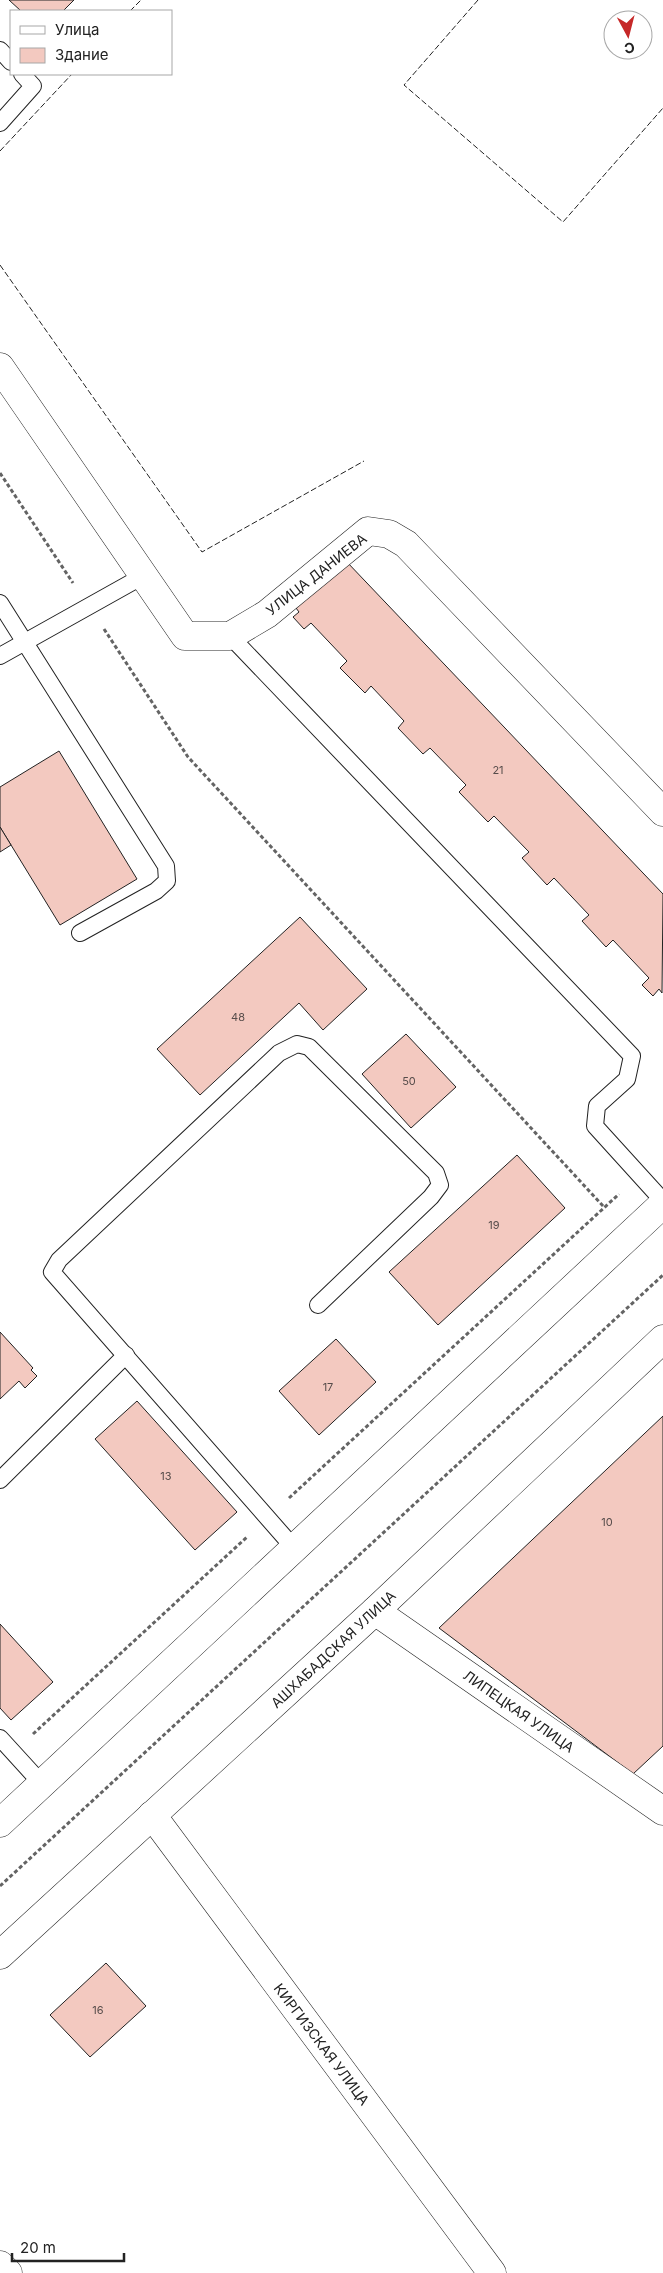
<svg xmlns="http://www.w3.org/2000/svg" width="663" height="2273" font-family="Inter,sans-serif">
	<rect width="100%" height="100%" fill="#fff"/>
	<g fill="#f3c9c0" stroke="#222">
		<polygon points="9,0 74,0 63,11 21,11"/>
		<polygon points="346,561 663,894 662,993 659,989 653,996 642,985 649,978 613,940 606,947 582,921 589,915 554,878 547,885 522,858 529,852 494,816 488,822 459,792 466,785 430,748 423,754 398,728 404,721 371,686 365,693 340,668 347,661 311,623 304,629 293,617 299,612 296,608"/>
		<polygon points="59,751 137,879 60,925 0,827 0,787"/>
		<polygon points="0,827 11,845 0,852"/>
		<polygon points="300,917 367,989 323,1030 299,1003 200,1095 157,1049"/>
		<polygon points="406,1034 456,1087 411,1128 362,1074"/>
		<polygon points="517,1155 565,1208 438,1325 389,1272"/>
		<polygon points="0,1332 33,1368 31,1370 37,1376 25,1388 19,1381 0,1399"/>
		<polygon points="336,1339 376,1382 319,1435 279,1391"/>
		<polygon points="137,1401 237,1512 195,1550 95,1439"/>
		<polygon points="663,1416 663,1746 633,1774 439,1628"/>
		<polygon points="0,1624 53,1682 11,1720 0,1708"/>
		<polygon points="106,1963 146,2006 90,2057 50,2015"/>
	</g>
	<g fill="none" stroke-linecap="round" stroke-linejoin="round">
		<g stroke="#222" stroke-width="18">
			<g id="lane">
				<polyline points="0,50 11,62"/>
				<polyline points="0,123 33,86 22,74"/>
				<polyline points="0,603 166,866 167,881 156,891 80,933"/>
				<polyline points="230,636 632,1056 627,1079 597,1106 595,1126 663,1201"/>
				<polyline points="0,656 143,576"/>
				<polyline points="0,1480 126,1355"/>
				<polyline points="294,1548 52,1272 59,1260 279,1053 297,1044 309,1047 436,1173 440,1185 431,1197 318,1305"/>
				<polyline points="0,1738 42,1784"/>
			</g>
		</g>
		<g stroke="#222" stroke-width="29">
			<g id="street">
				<polyline points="0,367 185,636 230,636 267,614 368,531 389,534 406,544 663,812"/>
				<polyline points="375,1611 663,1811"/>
				<polyline points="152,1815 492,2273"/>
				<polyline points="0,1823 663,1204"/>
				<polyline points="0,1955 375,1611 663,1339"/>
				<polyline points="0,2265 8,2273"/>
			</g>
		</g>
		<g stroke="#646464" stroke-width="3" stroke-dasharray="4 2.5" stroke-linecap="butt">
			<polyline points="0,473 73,583"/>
			<polyline points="104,629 188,757 604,1207"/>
			<polyline points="289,1498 619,1194"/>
			<polyline points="33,1734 247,1537"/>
			<polyline points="0,1886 663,1275"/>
		</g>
		<use href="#lane" stroke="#fff" stroke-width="16"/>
		<use href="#street" stroke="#fff" stroke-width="28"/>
		<g stroke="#222" stroke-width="1" stroke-dasharray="6 2.5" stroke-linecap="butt">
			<polyline points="478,0 404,85 563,222 663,108"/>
			<polyline points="130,11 141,0"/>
			<polyline points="0,151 72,74"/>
			<polyline points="0,265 202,552 364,461"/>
		</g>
	</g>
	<g text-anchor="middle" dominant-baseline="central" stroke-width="4" stroke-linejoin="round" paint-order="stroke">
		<g font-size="11" fill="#564c4a">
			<text x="498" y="770">21</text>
			<text x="238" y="1017">48</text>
			<text x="409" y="1081">50</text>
			<text x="494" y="1225">19</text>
			<text x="328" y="1387">17</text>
			<text x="166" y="1476">13</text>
			<text x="607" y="1522">10</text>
			<text x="98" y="2010">16</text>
		</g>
		<g font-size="14" fill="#222" stroke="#fff">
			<text transform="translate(316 574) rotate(-38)">УЛИЦА ДАНИЕВА</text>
			<text transform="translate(333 1649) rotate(-43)">АШХАБАДСКАЯ УЛИЦА</text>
			<text transform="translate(519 1711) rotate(35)">ЛИПЕЦКАЯ УЛИЦА</text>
			<text transform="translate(322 2044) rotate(53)">КИРГИЗСКАЯ УЛИЦА</text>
		</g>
	</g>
	<rect x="10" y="10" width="162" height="65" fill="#ffffff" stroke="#a7a7a7"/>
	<rect x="20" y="26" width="25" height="8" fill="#ffffff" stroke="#a7a7a7"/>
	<text x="55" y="35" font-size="15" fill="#222222">Улица</text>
	<rect x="20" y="48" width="25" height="15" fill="#f3c9c0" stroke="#a7a7a7"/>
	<text x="55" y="60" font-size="15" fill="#222222">Здание</text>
	<g transform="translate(628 35) rotate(173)"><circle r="24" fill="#ffffff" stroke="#a7a7a7"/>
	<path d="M0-4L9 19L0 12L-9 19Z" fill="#c62828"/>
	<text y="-8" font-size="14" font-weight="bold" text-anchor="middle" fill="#222222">С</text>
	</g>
	<path d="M12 2253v8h112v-8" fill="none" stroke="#222222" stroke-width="2.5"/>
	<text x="20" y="2253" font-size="15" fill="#222222" stroke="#ffffff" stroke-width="4" paint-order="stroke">20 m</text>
</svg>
